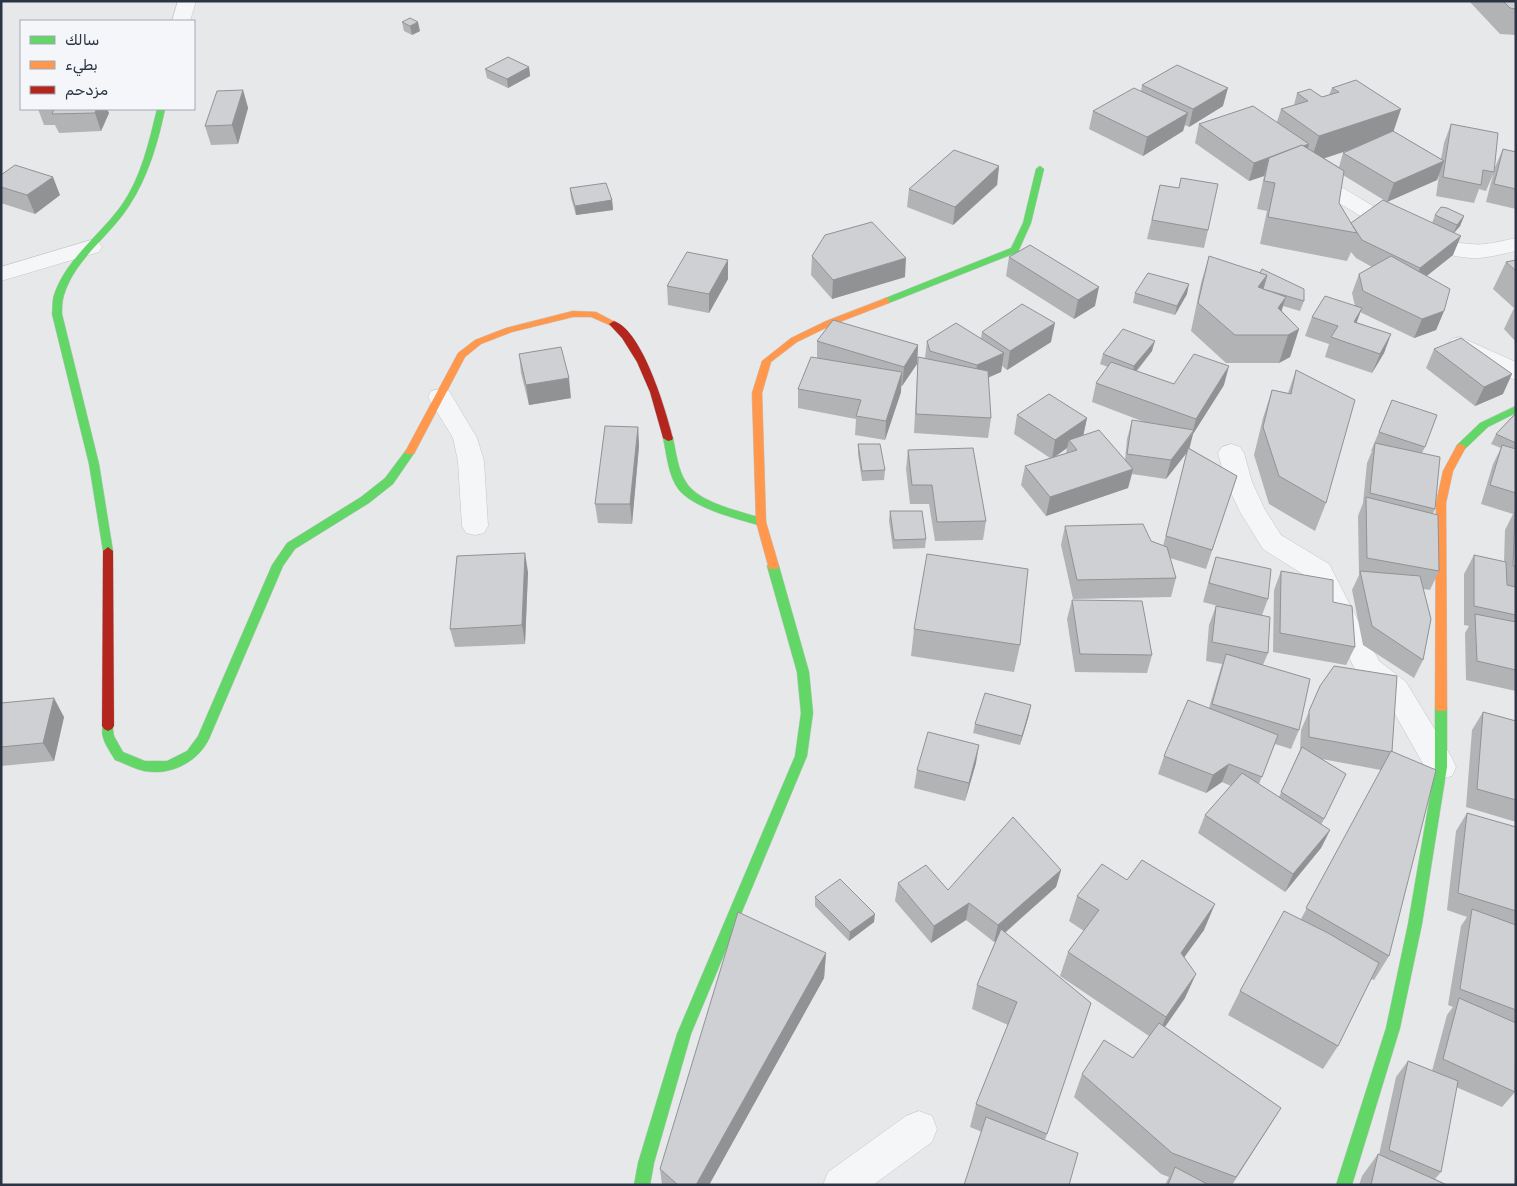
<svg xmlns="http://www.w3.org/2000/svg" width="1517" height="1186" font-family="Rubik,'Noto Naskh Arabic',sans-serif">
	<rect width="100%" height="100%" fill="#e6e8ea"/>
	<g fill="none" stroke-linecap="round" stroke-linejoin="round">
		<g stroke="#c4c6c8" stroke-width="1">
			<g id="street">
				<polygon points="178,1 196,1 190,21 172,21"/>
				<path d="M1318 176 1325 178C1368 201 1421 241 1470 244 1486 246 1501 241 1516 238V251C1501 254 1486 259 1470 258 1412 253 1360 215 1311 186L1308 182 1311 178Z"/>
				<polygon points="91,240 99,242 102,247 99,252 1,281 1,267"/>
				<polygon points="1460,337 1516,362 1516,380 1508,377 1452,349 1448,344 1452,339"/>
				<polygon points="440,389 449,391 477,438 484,461 488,526 484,533 475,535 466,533 462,526 458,461 453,438 428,397 431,391"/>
				<polygon points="1231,444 1240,447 1244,453 1252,482 1265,510 1281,535 1329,564 1379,661 1406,682 1452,758 1456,767 1452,776 1441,779 1430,776 1386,698 1359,677 1309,578 1263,549 1240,512 1226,482 1218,453 1222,447"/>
				<polygon points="919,1111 932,1116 937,1129 932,1142 873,1185 823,1185 828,1172 906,1116"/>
			</g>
		</g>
		<g stroke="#c4c6c8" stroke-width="1">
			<g id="fast">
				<path d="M157 109H165C158 143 148 177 129 206 109 237 75 259 64 295 62 301 62 308 62 314L99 464 113 551 108 555 103 551 89 464 52 314C53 308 52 301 54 295 66 259 99 236 121 206 141 178 149 142 157 109Z"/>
				<polygon points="1040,166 1044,169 1031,223 1018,252 889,303 883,303 883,299 1011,248 1023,223 1036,169"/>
				<polygon points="1516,406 1516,413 1488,427 1465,449 1457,449 1456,447 1457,445 1480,423"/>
				<path d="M668 435 673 438C676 452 678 470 686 482 698 503 743 512 765 519L766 522 765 525 761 526C738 519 695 509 679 490 668 476 667 455 663 438Z"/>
				<path d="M410 448 415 452 393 484 369 503 295 549 283 566 209 739C197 763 170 776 144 771 134 769 124 763 115 760 108 748 98 736 104 723L108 721 112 723 114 736 123 752 145 761H167L187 751 198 736 272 565 287 543 361 497 385 478 406 450Z"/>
				<polygon points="773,562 779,566 809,672 813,713 807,756 691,1034 654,1163 650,1185 634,1185 638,1163 677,1034 795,756 801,713 797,672 767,566"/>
				<polygon points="1441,703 1445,705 1447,708 1447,767 1422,924 1400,1028 1352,1185 1336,1185 1386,1028 1408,924 1435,767 1435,708 1437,705"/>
			</g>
		</g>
		<g stroke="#c4c6c8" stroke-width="1">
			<g id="slow">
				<polygon points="886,298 889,299 889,303 832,325 797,342 771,362 762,393 766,522 779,566 777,569 769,569 756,522 752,393 762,361 791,338 826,321"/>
				<polygon points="573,311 596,312 619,324 614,327 591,317 573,317 512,332 481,344 465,357 415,452 414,454 406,454 405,452 458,353 475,340 506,328"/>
				<polygon points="1461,444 1466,447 1453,471 1446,503 1447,708 1445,711 1437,711 1435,708 1436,503 1443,471 1457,445"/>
			</g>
		</g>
		<g stroke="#c4c6c8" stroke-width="1">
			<g id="jam">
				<path d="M614 321C643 331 666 411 673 438L672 440 668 441 663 438 650 392 637 362 622 338 609 324Z"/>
				<polygon points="108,547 113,551 114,726 112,729 108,731 104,729 102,726 103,551"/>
			</g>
		</g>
		<use href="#street" fill="#f5f6f7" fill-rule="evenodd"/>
		<use href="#fast" fill="#63d668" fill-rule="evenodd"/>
		<use href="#slow" fill="#ff974d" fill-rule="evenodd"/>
		<use href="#jam" fill="#b3261e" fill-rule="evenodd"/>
	</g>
	<g fill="#b1b3b5" fill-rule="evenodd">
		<polygon points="1469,1 1516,1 1516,35 1500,34"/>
		<polygon points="402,22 420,31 412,35 404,31"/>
		<polygon points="529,67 530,76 508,88 487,78 485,69"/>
		<polygon points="1142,85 1223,106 1189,127 1185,125 1183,131 1143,156 1089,129 1093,111 1141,91"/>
		<path d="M1332 88 1393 131 1441 159 1444 143 1451 124 1494 172 1486 191 1479 189 1474 203 1436 196 1439 175 1437 180 1387 202 1343 175 1339 203 1351 223H1432L1435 215 1464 216 1460 226 1454 233 1453 255 1426 276 1444 311 1436 330 1414 338 1360 312 1356 322 1391 334 1384 353 1372 373 1325 357 1329 344 1305 336 1312 317 1355 306 1352 293 1359 274 1372 267 1356 258 1351 252 1347 261 1260 244 1267 211 1257 209 1264 176 1249 181 1195 143 1199 124 1277 122 1281 109 1294 105 1297 93 1322 97 1329 95ZM1354 148 1343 153 1339 167 1324 158Z"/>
		<polygon points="243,90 248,108 238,144 211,145 205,126"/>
		<polygon points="38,109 107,109 109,113 101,131 59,133 55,125 44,125"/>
		<polygon points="1503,149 1516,152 1516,209 1486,202 1495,167"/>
		<polygon points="999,166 997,185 953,225 907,207 909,189"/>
		<polygon points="1,175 60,195 35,214 1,203"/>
		<polygon points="1160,185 1179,188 1208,230 1204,248 1147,239"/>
		<polygon points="570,188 612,200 613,210 576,215 571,198"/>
		<polygon points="812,256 905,277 832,299 811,275"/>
		<polygon points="1209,256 1304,301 1300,311 1283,306 1282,311 1299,329 1290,357 1279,363 1226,363 1191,331 1201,283"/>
		<polygon points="1009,257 1095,306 1074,319 1006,276"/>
		<polygon points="1516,260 1516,342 1504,329 1514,308 1493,289 1506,262"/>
		<polygon points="728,279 709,313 668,305 667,286"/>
		<polygon points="1135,293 1187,294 1175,315 1133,303"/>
		<polygon points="982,332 1051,342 1007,370 1002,366 1001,372 988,377 991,418 988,438 914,433 918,357 925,358 927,341 981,338"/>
		<polygon points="817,341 918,345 917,364 902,386 901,386 901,392 885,440 855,435 856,419 798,408 798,389 817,358"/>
		<polygon points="1434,349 1503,394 1475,406 1426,368"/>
		<path d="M1152 351 1137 371 1174 384 1224 385 1193 434 1189 448 1237 476 1206 569 1170 558 1176 578 1171 597 1073 599 1061 545 1065 526 1151 541 1163 546 1187 452 1166 479 1132 474 1128 488 1046 516 1021 485 1025 466 1050 458 1014 434 1017 415 1087 418 1083 435 1125 460 1127 439 1132 420 1147 423 1092 402 1096 383 1108 367 1100 364 1103 354ZM1067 448 1066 453 1054 457Z"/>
		<polygon points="519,354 571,398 529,405 521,373"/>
		<polygon points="1296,370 1326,503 1315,531 1269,504 1254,455 1263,418 1272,390 1288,393"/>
		<polygon points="1392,400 1425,447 1422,453 1435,509 1433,514 1439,571 1430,590 1423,589 1423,660 1414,678 1363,645 1352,590 1359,575 1358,516 1363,503 1367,463 1372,451 1371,451"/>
		<polygon points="1516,413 1516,691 1466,680 1465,633 1469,626 1464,625 1464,574 1474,555 1504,562 1505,530 1513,514 1481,504 1493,464 1501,448 1491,444 1496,434"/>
		<polygon points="638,427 639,446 632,524 598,523 595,504"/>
		<polygon points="858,444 885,470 884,480 862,481 858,454"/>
		<polygon points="908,450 986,521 983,540 935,541 929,504 910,504 906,469"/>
		<polygon points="890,511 926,539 925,548 893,549 889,521"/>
		<polygon points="1216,557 1268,599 1262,615 1268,653 1263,665 1299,730 1291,749 1275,744 1259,784 1279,797 1300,750 1301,730 1320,686 1392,751 1389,956 1374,980 1371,979 1338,1046 1323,1069 1228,1015 1240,991 1301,919 1381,770 1322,759 1346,774 1321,825 1330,830 1321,848 1285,892 1198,833 1205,815 1231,786 1222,782 1206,793 1158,774 1164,756 1209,708 1222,664 1206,661 1209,625 1216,606 1225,608 1203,602 1210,576"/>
		<polygon points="1281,571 1333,602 1355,647 1346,665 1273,652 1274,590"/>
		<polygon points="528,572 525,644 455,647 450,629"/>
		<polygon points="1072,600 1152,655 1147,673 1075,672 1067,619"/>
		<polygon points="914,629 1020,645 1014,672 911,656"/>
		<polygon points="1,703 64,717 54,761 1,766"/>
		<polygon points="1483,712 1516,721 1516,822 1466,807 1472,730"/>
		<polygon points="1029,715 1020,745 973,733 975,724"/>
		<polygon points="976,763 965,801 914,788 917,770"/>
		<polygon points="1467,813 1516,827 1515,1092 1502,1107 1456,1087 1441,1172 1435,1179 1447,1185 1359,1185 1362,1176 1378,1154 1379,1155 1396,1077 1408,1061 1432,1071 1447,1015 1453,1007 1448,1005 1461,926 1467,917 1447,910 1456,831"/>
		<polygon points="1061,870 1056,887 1005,933 1091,1003 1045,1140 982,1132 970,1127 976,1104 1008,1025 972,1009 977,985 996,940 994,942 966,920 931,943 895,901 898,883 948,890"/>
		<polygon points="1077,896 1204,930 1184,957 1185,998 1165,1027 1281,1108 1232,1185 1165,1185 1169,1177 1161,1174 1074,1097 1082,1074 1133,1058 1149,1036 1060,976 1068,952 1084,931 1069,921"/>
		<polygon points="815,897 874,922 849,941 815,906"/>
		<polygon points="826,953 824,978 709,1185 662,1185 660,1169"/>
	</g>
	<g fill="#909294">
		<polygon points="418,22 420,31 412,35 410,26"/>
		<polygon points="529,67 530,76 508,88 507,79"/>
		<polygon points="1228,88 1223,106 1189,127 1193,109"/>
		<polygon points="243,90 248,108 238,144 232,125"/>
		<polygon points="96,109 107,109 109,113 101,131 95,113"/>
		<polygon points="1401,109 1392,136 1310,163 1319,136"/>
		<polygon points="1188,113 1183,131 1143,156 1147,137"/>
		<polygon points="1309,144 1303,162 1269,158 1264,176 1249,181 1254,163"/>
		<polygon points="1444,161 1437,180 1387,202 1394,183"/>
		<polygon points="999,166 997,185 953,225 955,207"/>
		<polygon points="53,177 60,195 35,214 27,195"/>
		<polygon points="612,200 613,210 576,215 575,206"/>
		<polygon points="1464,216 1460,226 1453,234 1457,225"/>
		<polygon points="1461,236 1453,255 1413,287 1420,268"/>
		<polygon points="906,258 905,277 832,299 833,280"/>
		<polygon points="728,260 728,279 709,313 709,294"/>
		<polygon points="1267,275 1258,303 1258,287"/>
		<polygon points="1189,284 1187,294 1175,315 1177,306"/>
		<polygon points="1099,287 1095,306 1074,319 1078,300"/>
		<polygon points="1286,297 1277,324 1278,308"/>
		<polygon points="1362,308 1355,327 1354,322"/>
		<polygon points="1444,311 1436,330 1414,338 1422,319"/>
		<polygon points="1055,323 1051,342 1007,370 1010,351"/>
		<polygon points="1299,329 1290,357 1279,363 1288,335"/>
		<polygon points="1391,334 1384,353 1372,373 1380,354"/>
		<polygon points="1155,341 1152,351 1132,376 1134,366"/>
		<polygon points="918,345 917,364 902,386 904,367"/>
		<polygon points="1004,353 1001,372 974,384 977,365"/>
		<polygon points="1229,366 1224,385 1193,434 1189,450 1166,479 1171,460 1192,434 1196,419"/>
		<polygon points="902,372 901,392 885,440 886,421"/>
		<polygon points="1512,374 1503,394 1475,406 1484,387"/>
		<polygon points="569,378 571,398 529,405 526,385"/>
		<polygon points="1087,418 1083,437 1069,440 1067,448 1052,459 1055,440"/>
		<polygon points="638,427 639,446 632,524 630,504"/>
		<polygon points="1133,469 1128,488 1046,516 1050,497"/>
		<polygon points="525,553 528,572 525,644 522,625"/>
		<polygon points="54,698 64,717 54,761 43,743"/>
		<polygon points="1031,705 1029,715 1020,745 1022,736"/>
		<polygon points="979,745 976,763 965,801 969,783"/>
		<polygon points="1229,764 1222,782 1206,793 1213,775"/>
		<polygon points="1330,830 1321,848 1285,892 1293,874"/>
		<polygon points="1061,870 1056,887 994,942 998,925"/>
		<polygon points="969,903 966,920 931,943 934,926"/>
		<polygon points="1215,904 1204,930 1170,977 1181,953"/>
		<polygon points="875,914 874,922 849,941 850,932"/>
		<polygon points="826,953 824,978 709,1185 696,1185"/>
		<polygon points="1196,974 1185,998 1155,1041 1166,1017"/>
		<polygon points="1281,1108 1267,1130 1231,1185 1236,1177"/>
	</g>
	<g fill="#ced0d3" stroke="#909294">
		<polygon points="1503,1 1516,1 1516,9 1510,8"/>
		<polygon points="410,18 418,22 410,26 402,22"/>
		<polygon points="508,57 529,67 507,79 485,69"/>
		<polygon points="1177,65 1228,88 1193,109 1142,85"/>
		<polygon points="1356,80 1401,109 1319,136 1281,109 1308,101 1297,93 1310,89 1322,97 1339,92 1332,88"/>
		<polygon points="1134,88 1188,113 1147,137 1093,111"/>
		<polygon points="243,90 232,125 205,126 217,91"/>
		<polygon points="1253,106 1309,144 1303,146 1302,145 1254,163 1199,124"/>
		<polygon points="54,109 96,109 95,113 52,114"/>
		<polygon points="1451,124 1498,133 1494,172 1483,170 1481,185 1443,177"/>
		<polygon points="1393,131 1444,161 1394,183 1343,153"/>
		<polygon points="1302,145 1344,171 1339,203 1357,233 1268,217 1275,183 1264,181 1269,158"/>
		<polygon points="1503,149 1516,152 1516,189 1494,184"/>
		<polygon points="954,150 999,166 955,207 909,189"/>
		<polygon points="15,165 53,177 27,195 1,187 1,175"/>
		<polygon points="1181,178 1218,184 1208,230 1152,220 1160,185 1179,188"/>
		<polygon points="606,183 612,200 575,206 570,188"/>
		<polygon points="1383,200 1461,236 1420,268 1362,240 1351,223"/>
		<polygon points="1441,207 1447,208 1464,216 1457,225 1435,215"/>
		<polygon points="872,222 906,258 833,280 812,256 825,235"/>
		<polygon points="1030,245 1099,287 1078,300 1009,257"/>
		<polygon points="687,252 728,260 709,294 667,286"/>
		<polygon points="1209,256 1267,275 1258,287 1286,297 1278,308 1299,329 1288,335 1235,335 1198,303"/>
		<polygon points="1391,256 1450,289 1444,311 1422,319 1363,291 1359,274"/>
		<polygon points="1516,260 1516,271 1506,262"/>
		<polygon points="1262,269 1304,289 1304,301 1263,289 1267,275 1260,273"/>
		<polygon points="1148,273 1189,284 1177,306 1135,293"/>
		<polygon points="1325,296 1362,308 1354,322 1391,334 1380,354 1331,337 1338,326 1312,317"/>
		<polygon points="1022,304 1055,323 1010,351 982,332"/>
		<polygon points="833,320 918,345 904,367 817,341"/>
		<polygon points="956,323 1004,353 977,365 930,351 927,341"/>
		<polygon points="1123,329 1155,341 1134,366 1103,354"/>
		<polygon points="1461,338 1512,374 1484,387 1434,349"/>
		<polygon points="561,347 569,378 526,385 519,354"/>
		<polygon points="1194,354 1229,366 1196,419 1096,383 1111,362 1174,384"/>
		<polygon points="811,357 902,372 886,421 856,416 861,400 798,389"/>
		<polygon points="918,357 988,371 991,418 916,414"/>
		<polygon points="1296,370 1355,400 1326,503 1279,476 1263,427 1272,390 1291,394"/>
		<polygon points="1049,394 1087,418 1055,440 1017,415"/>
		<polygon points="1392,400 1437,415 1425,447 1379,432"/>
		<polygon points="1516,413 1516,443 1496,434"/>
		<polygon points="1132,420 1194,430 1171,460 1127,454"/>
		<polygon points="605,426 638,427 630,504 595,504"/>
		<polygon points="1099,430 1133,469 1050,497 1025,466 1077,450 1069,440"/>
		<polygon points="1375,443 1440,457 1435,509 1370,493"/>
		<polygon points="858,444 880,444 885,470 862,471"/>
		<polygon points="1502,445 1516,449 1516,493 1490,485"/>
		<polygon points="973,448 986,521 937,522 932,485 912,485 908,450"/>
		<polygon points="1188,448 1237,476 1212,550 1166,536"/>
		<polygon points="1366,497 1438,515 1439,571 1367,558"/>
		<polygon points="890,511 922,511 926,539 894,540"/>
		<polygon points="1515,511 1516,511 1516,566 1513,566"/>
		<polygon points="1143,524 1151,541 1167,547 1176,578 1077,580 1065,526"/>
		<polygon points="525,553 522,625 450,629 457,556"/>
		<polygon points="927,554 1028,569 1020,645 914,629"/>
		<polygon points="1474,555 1506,562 1507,585 1516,587 1516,615 1474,606"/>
		<polygon points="1216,557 1271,569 1268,599 1209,583"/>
		<polygon points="1281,571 1333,580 1333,602 1352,606 1355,647 1280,633"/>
		<polygon points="1360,571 1420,576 1431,619 1423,660 1372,626"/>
		<polygon points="1072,600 1142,601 1152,655 1080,654"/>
		<polygon points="1216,606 1270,617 1268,653 1212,642"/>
		<polygon points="1475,614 1516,622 1516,670 1477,661"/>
		<polygon points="1226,654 1310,679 1299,730 1212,704"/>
		<polygon points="1334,666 1397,676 1392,751 1391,751 1391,752 1309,737 1309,711 1320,686"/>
		<polygon points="985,693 1031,705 1022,736 975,724"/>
		<polygon points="54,698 43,743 1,747 1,703"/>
		<polygon points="1188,700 1278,735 1262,777 1229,764 1213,775 1164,756"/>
		<polygon points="1483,712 1516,721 1516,800 1477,789"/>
		<polygon points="928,732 979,745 969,783 917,770"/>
		<polygon points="1302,747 1346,774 1324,819 1281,792"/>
		<polygon points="1391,751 1436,770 1389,956 1306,908"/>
		<polygon points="1242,773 1330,830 1293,874 1205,815"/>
		<polygon points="1467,813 1516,827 1516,911 1458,893"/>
		<polygon points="1013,817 1061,870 998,925 969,903 934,926 898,883 926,865 948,890"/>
		<polygon points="1142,860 1215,904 1181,953 1196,974 1166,1017 1068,952 1099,910 1077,896 1102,864 1127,880"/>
		<polygon points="840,879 875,914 850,932 815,897"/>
		<polygon points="1472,909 1516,925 1516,1010 1460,989"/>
		<polygon points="1284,911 1328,933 1379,963 1338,1046 1240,991"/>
		<polygon points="738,912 826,953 696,1185 678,1185 660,1169"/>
		<polygon points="1001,929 1091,1003 1047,1134 976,1104 1017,1002 977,985"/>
		<polygon points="1459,998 1516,1023 1515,1092 1443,1059"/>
		<polygon points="1159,1023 1281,1108 1236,1177 1172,1153 1082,1074 1104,1040 1133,1058"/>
		<polygon points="1408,1061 1458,1081 1441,1172 1389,1150"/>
		<polygon points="986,1117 1078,1153 1069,1185 964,1185"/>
		<polygon points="1378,1154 1447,1185 1371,1185"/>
		<polygon points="1175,1167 1209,1185 1168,1185"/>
	</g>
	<rect width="1517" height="1186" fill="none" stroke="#2b3445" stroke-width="5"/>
	<rect x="20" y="20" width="175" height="90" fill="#f4f6f9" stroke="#a4a8b1"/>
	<rect x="30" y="36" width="25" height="8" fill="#63d668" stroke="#a4a8b1"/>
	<text x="65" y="45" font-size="15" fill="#2b3445">سالك</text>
	<rect x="30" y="61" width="25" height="8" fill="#ff974d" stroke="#a4a8b1"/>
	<text x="65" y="70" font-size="15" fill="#2b3445">بطيء</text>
	<rect x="30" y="86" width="25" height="8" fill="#b3261e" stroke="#a4a8b1"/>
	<text x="65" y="95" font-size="15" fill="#2b3445">مزدحم</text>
</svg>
